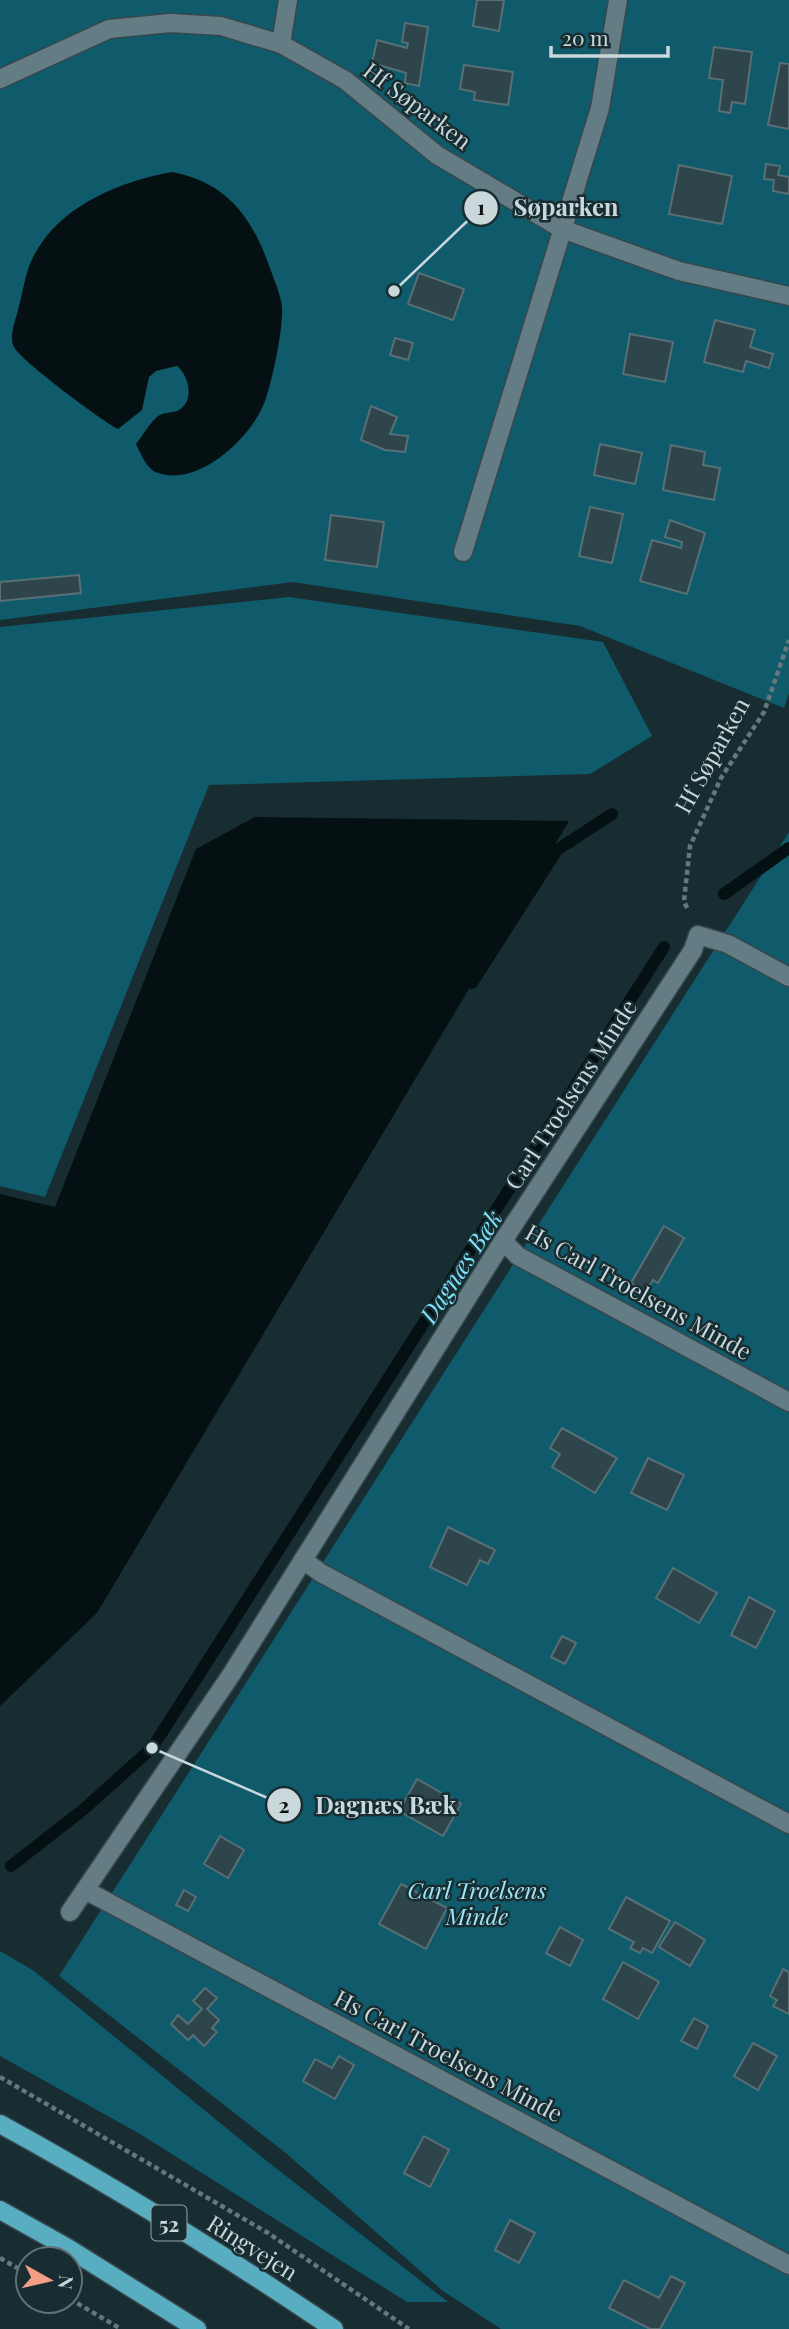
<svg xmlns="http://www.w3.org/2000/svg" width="789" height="2329" font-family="'Playfair Display',serif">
	<rect width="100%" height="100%" fill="#172d32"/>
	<g fill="#105b6b">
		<polygon points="0,0 789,0 789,693 784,708 580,626 293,582 0,620"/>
		<polygon points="289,597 603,642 652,736 590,774 209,785 45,1197 0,1186 0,627"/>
		<polygon points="789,832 789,2329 501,2329 443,2291 287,2154 59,1976"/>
		<polygon points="0,1951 34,1971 263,2158 448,2302 407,2302 140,2134 0,2056"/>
	</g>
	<g fill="#051013">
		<path d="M172 172C229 183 253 219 271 271 275 282 281 296 282 307 283 331 273 378 265 401 252 437 199 487 158 473 147 470 141 454 136 444 143 436 152 418 162 414 167 412 174 413 179 410 195 400 189 376 177 366L156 371 149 377 142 410 118 429C102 421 20 360 14 347 8 336 17 317 19 306 24 287 26 267 37 250 64 204 122 181 172 172Z"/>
		<polygon points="255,817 569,821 97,1613 0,1706 0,1194 55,1207 196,849"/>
	</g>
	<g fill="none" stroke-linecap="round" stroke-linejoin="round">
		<g stroke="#051013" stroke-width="12">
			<polyline points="724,894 789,848"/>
			<polyline points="472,983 557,850 612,814"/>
			<polyline points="11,1866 84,1809 152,1748 664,947"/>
		</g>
	</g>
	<g fill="#2e454b" stroke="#576f75" stroke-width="2">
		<polygon points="477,0 504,0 499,31 473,26"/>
		<polygon points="405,23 428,27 419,86 405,83 406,73 372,63 377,40 407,48 408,43 402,42"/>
		<polygon points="714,47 752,52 745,104 732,102 730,113 719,111 723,80 709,78"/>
		<polygon points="780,63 789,64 789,129 768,125"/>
		<polygon points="464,65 513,72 508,105 474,100 475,92 460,89"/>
		<polygon points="766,164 780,166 778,175 789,177 789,194 773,191 774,180 764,179"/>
		<polygon points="679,165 732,176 722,224 669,214"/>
		<polygon points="419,273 464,289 453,320 408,304"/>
		<polygon points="715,320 755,330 750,347 773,354 769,368 746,361 743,372 704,362"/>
		<polygon points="630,334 673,342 665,382 623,374"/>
		<polygon points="395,338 413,343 408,360 390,355"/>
		<polygon points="371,406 397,417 390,434 408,436 405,452 385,450 361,440"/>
		<polygon points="600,444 642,453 635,484 594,475"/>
		<polygon points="671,445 705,452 703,465 720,468 714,500 663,490"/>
		<polygon points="590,507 623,514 612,563 579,556"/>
		<polygon points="331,515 384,522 377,567 325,560"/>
		<polygon points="670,520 705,533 687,594 640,581 652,540 681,548 682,542 665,537"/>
		<polygon points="79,575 81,593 0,601 0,582"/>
		<polygon points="664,1226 684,1238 658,1283 653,1280 646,1292 631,1283"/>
		<polygon points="562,1428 617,1458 595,1493 552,1467 560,1454 550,1448"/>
		<polygon points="648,1458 684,1475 667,1510 631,1493"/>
		<polygon points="448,1527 495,1550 488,1564 480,1560 467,1585 430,1567"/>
		<polygon points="673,1568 717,1593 699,1623 656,1598"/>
		<polygon points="749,1597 775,1611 756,1648 731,1635"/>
		<polygon points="562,1636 576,1643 565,1664 551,1657"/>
		<polygon points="417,1779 461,1804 443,1836 399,1811"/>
		<polygon points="220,1836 244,1850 228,1878 204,1864"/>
		<polygon points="401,1884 447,1908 426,1949 379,1924"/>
		<polygon points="184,1890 196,1897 188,1911 176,1905"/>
		<polygon points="626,1897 670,1921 652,1953 643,1948 640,1953 630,1948 634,1942 609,1929"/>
		<polygon points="675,1922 705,1940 690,1966 659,1947"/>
		<polygon points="560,1927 583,1940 570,1966 546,1953"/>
		<polygon points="623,1962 659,1982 638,2019 603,1999"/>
		<polygon points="783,1969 789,1972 789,2014 773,2006 777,2000 770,1996"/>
		<polygon points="205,1988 217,1998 207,2009 219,2020 212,2028 217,2032 204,2046 193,2035 188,2040 171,2024 178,2015 188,2024 202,2009 193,2001"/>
		<polygon points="694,2018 708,2026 697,2049 681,2041"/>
		<polygon points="753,2043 777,2056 758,2090 734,2076"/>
		<polygon points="339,2056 354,2065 335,2099 303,2081 315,2059 332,2068"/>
		<polygon points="424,2136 449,2150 430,2187 404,2173"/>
		<polygon points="510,2220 535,2233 519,2263 495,2250"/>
		<polygon points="671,2276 685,2283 660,2329 650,2329 609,2308 624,2280 659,2298"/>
	</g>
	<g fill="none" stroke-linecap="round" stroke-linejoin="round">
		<g stroke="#35474c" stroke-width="21">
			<g id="minor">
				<polyline points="281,44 288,0"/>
				<polyline points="0,79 109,29 170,23 221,26 281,44 345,80 437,155 562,229 679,271 789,296"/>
				<polyline points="463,552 600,108 618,0"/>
				<polyline points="503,1241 518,1256 789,1402"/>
				<polyline points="303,1560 321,1573 789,1824"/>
				<polyline points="85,1890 789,2265"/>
				<polyline points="70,1912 231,1675 503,1241 693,950 698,935 728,944 789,977"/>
			</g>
		</g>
		<g stroke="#35474c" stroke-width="21">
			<g id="major">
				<path d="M0 2124C115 2187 226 2256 334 2329"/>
				<polyline points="0,2210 68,2248 197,2329"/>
			</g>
		</g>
		<g stroke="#66787d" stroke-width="4.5" stroke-dasharray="5 3.5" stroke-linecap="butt">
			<polyline points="687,908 684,901 690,846 721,778 764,712 789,640"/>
			<polyline points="0,2077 268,2233 409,2329"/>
			<polyline points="0,2258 28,2274"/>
			<polyline points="70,2299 121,2329"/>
		</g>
		<use href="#minor" stroke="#647c83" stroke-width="18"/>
		<use href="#major" stroke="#58adc0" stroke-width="18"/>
	</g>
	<g text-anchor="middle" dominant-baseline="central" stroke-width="5" stroke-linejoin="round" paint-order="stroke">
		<rect fill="#172d32" stroke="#94a4a8" stroke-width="2" x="151.5" y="2205.5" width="35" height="35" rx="5"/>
		<g font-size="21" font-weight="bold" fill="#cad7db">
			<text x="169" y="2223">52</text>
		</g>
		<g font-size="23" fill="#cad7db" stroke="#172d32">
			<text transform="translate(418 105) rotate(37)">Hf Søparken</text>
			<text transform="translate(711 755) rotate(-61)">Hf Søparken</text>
			<text transform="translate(570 1094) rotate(-57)">Carl Troelsens Minde</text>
			<text transform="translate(639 1291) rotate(29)">Hs Carl Troelsens Minde</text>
			<text transform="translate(449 2055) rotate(28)">Hs Carl Troelsens Minde</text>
			<text transform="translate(253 2247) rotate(32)">Ringvejen</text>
		</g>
		<g font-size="23" font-style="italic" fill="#9fe5f8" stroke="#172d32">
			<text x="477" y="1889">Carl Troelsens<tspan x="477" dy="26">Minde</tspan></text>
		</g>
		<g font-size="24" font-style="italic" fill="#7ee1f9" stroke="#172d32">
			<text transform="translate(460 1266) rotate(-57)">Dagnæs Bæk</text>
		</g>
	</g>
	<path fill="none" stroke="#cad7db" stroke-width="2.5" d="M394 291L481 208M152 1748L284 1805"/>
	<g fill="#cad7db" stroke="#172d32" stroke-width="2.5">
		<circle cx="394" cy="291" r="7"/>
		<circle cx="152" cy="1748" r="7"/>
		<circle cx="481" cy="208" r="18"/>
		<circle cx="284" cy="1805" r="18"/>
	</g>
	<g font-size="21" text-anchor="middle" font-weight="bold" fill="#111">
		<text x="481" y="215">1</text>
		<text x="284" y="1813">2</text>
	</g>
	<g font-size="24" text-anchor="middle" font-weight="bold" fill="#cad7db" stroke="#172d32" stroke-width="5" stroke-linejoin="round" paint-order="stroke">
		<text x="566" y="216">Søparken</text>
		<text x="386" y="1814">Dagnæs Bæk</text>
	</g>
	<g transform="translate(49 2280) rotate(98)"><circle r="33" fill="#172d32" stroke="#5f7176" stroke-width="2"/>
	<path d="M0-5L12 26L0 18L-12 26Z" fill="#f49e87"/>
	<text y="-10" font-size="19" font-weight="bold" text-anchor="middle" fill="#cad7db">N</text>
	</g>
	<path d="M551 46v10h117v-10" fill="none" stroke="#cad7db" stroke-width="3.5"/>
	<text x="562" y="46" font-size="21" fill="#cad7db" stroke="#172d32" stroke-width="5" paint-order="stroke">20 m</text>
</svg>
